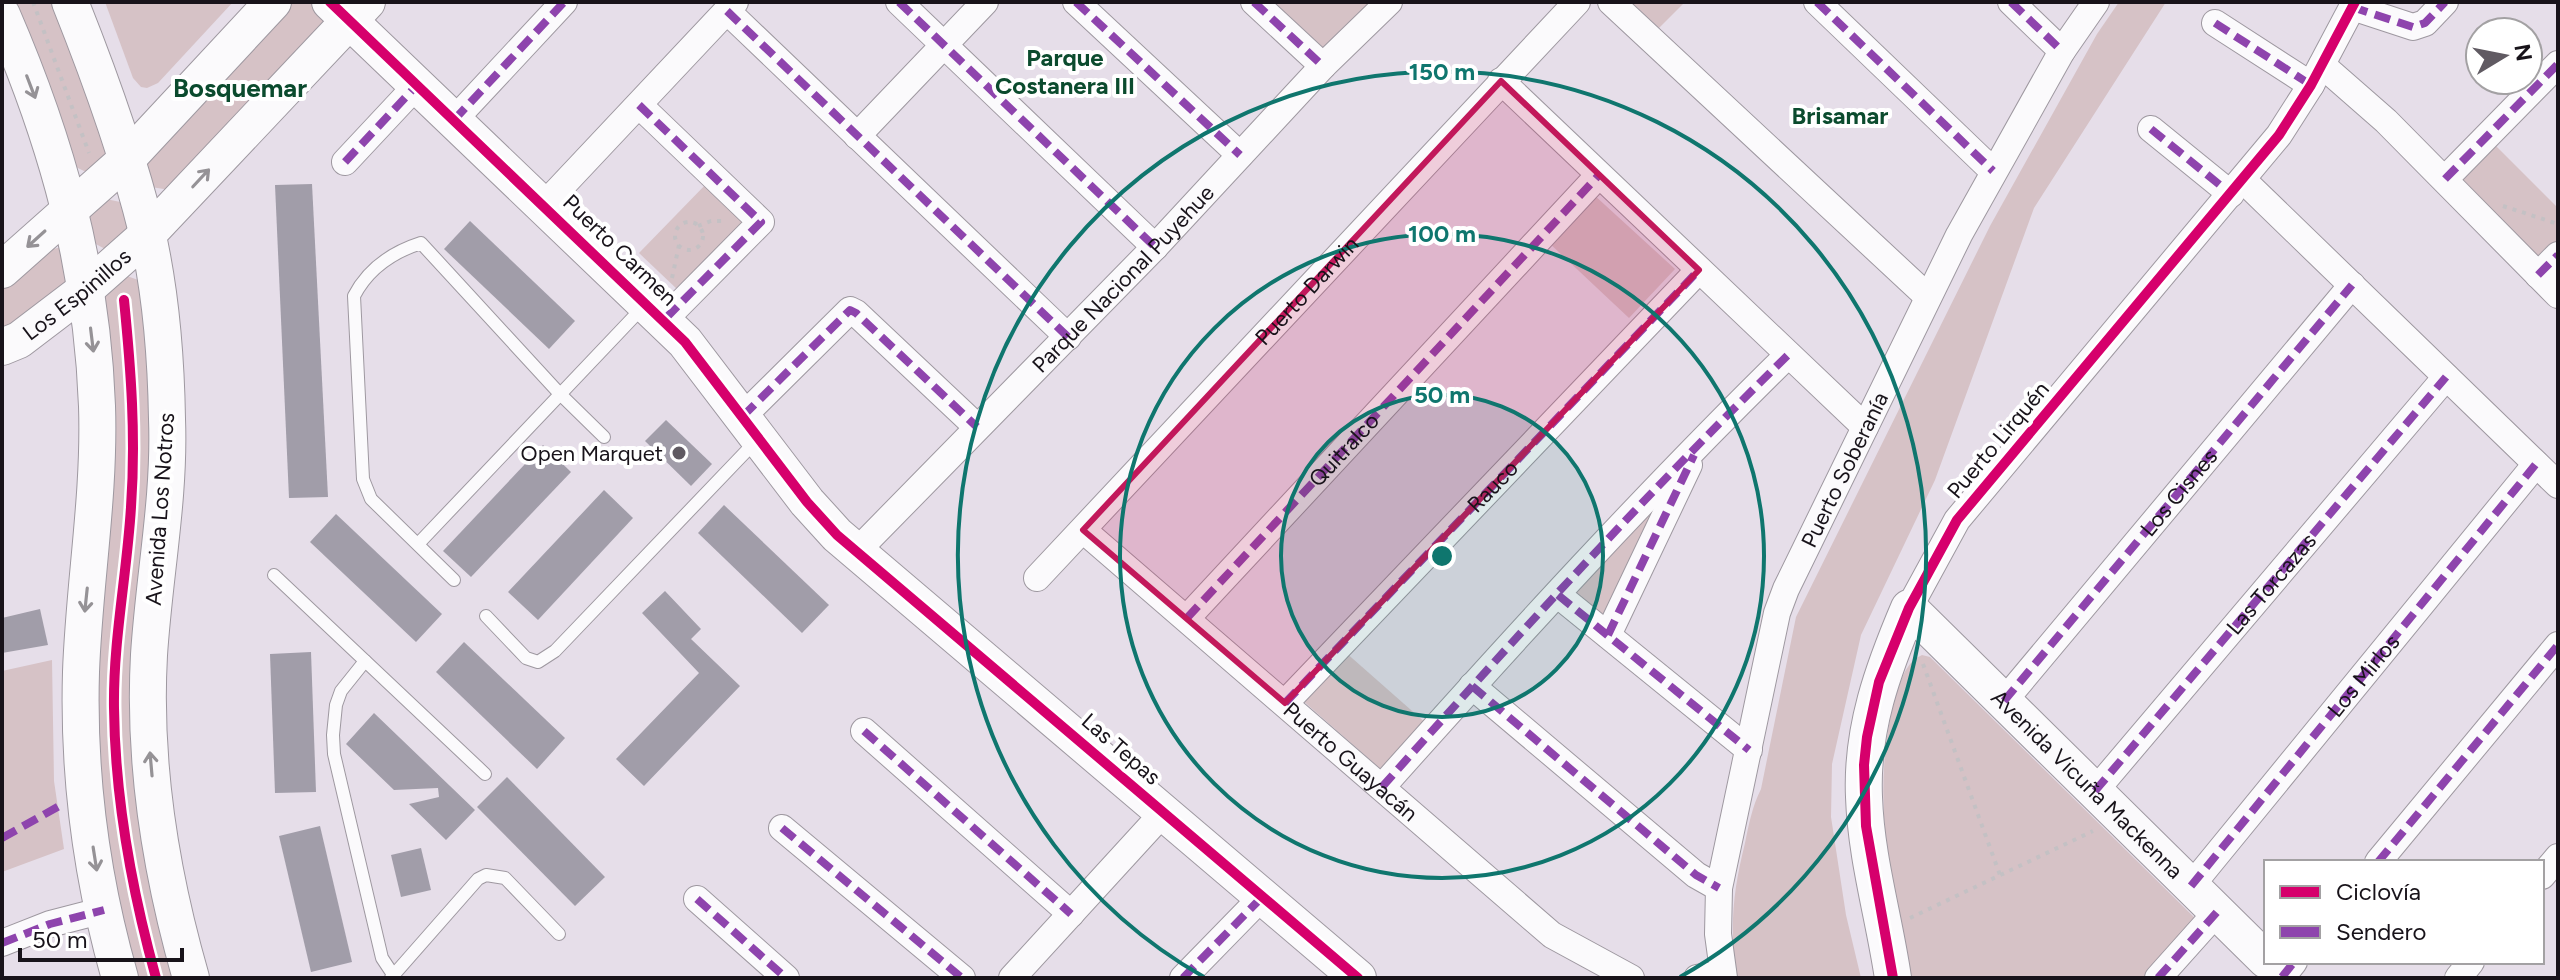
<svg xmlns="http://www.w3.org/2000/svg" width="2560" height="980" font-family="Figtree,sans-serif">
	<rect width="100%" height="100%" fill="#e6dee9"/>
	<g fill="#d6c2c6">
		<polygon points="10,2 58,2 111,149 92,171 84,171 72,165"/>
		<polygon points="105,2 233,2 158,83 147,88 141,87 133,78"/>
		<polygon points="288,2 309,2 322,14 324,25 170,190 151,187 140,159"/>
		<polygon points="1267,2 1376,2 1322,50"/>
		<polygon points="1631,2 1685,2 1659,28"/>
		<path d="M2119 2H2166L2034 208 1935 480 1861 635 1832 764 1831 817 1846 915 1861 978H1737C1729 928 1733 891 1745 843 1749 824 1752 807 1761 789L1796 617 1990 226 2097 34Z"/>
		<polygon points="2494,144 2558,208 2558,243 2541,260 2460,178"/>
		<polygon points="710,180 746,220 678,290 639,253"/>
		<polygon points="1593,194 1675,269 1629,318 1546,240"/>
		<polygon points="106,199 125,203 136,225 105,249 94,243 86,220"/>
		<polygon points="61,247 70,279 2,333 2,288 50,250"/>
		<polygon points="127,276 141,281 149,296 151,563 182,978 133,978 123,938 92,728 101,303 107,289"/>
		<polygon points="1679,475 1606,619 1575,596 1576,590"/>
		<polygon points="1344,651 1428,725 1385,773 1301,699"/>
		<path d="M1922 655 1930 657 2202 925 2153 978H1907C1891 883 1869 790 1896 695 1901 680 1906 662 1922 655Z"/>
		<polygon points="52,660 54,781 64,849 2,872 2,671"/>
	</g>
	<g fill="#a19da9">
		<polygon points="312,184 328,497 289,498 275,185"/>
		<polygon points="470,221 575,321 549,349 444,249"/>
		<polygon points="666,420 712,464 691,486 645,441"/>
		<polygon points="543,445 571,472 471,577 443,551"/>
		<polygon points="604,490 633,518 538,620 508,592"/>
		<polygon points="724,505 829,605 802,633 698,533"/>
		<polygon points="336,514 442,614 416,642 310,542"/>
		<polygon points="665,591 701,629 691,639 740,686 644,786 616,759 699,673 642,613"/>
		<polygon points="40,609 48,645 2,653 2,618"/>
		<polygon points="464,642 565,738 537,769 436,672"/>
		<polygon points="311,652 316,792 275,793 270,654"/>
		<polygon points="374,713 475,810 446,840 409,804 439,797 438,788 394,790 346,744"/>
		<polygon points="507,777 605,877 575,906 477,807"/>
		<polygon points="320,826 352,962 311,972 279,836"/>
		<polygon points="421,848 431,890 401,897 391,855"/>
	</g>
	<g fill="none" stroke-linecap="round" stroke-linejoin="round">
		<g stroke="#9e98a0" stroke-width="14">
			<g id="lane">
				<polyline points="419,543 645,305"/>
				<polyline points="274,575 485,774"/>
				<path d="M454 580 371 499 363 479 354 296C368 269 393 252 421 243L559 393 604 437"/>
				<polyline points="486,616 526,658 538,662 555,651 756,441"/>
				<polyline points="365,661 341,691 336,705 333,735 334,754 382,958 394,976"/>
				<polyline points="391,978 478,879 486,875 505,878 559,934"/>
			</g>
		</g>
		<g stroke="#9e98a0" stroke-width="28">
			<g id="street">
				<polyline points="899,2 1155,247"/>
				<polyline points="1076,2 1240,155"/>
				<polyline points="1254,2 1323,66"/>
				<polyline points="1611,2 1928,297"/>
				<polyline points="1817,2 1993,171"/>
				<polyline points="2011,2 2062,51"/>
				<polyline points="2352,7 2413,27 2425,23 2445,2"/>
				<polyline points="727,11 1068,337"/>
				<polyline points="2215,23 2311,85"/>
				<polyline points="2322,65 2386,121 2558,295"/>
				<polyline points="1501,81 1865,427"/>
				<polyline points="639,105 761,222 664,320"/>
				<polyline points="454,120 564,2"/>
				<polyline points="2151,129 2231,194"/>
				<polyline points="857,136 985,2"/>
				<polyline points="345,162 417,85"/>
				<polyline points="2445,179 2558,64"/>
				<polyline points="2243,180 2558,485"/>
				<polyline points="544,205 735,2"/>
				<polyline points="2538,275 2558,255"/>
				<polyline points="743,416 850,310 856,313 977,427"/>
				<path id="s1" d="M1083 530 1552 935 1631 978"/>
				<path id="s2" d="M856 552 1155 247 1323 66 1389 2"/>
				<path id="s3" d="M1037 578 1577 2"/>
				<polyline points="1558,595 1749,750"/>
				<polyline points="1909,608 1957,520 2279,135 2311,85 2355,2"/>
				<polyline points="1187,618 1598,176"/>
				<polyline points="1608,635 1689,465"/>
				<polyline points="1472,686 1696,875 1719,888"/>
				<path id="s4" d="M2004 701 2352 285"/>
				<polyline points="1285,703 1699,270"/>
				<polyline points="864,731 1071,914"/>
				<path d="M1382 787C1513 640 1647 493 1788 355"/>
				<path id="s5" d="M2095 791 2446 377"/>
				<polyline points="782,828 962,978"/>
				<polyline points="2378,862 2558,645"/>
				<polyline points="2542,876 2558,857"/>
				<polyline points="2191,886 2536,464"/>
				<polyline points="697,899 786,978"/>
				<polyline points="2,943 50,924 104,910"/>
				<polyline points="2282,977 2294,962"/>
				<polyline points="1012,978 1164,812"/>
				<polyline points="1183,978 1263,896"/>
				<polyline points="1697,978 1723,973"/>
				<path id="s6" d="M1724 978 1718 934 1719 888 1777 613 1786 589 1959 235 2062 51 2096 2"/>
				<polyline points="2158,978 2217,912"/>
				<polyline points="2458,978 2471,962"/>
			</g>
		</g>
		<g stroke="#9e98a0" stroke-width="38">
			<g id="secondary">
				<path d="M70 2C100 77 128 154 147 232 161 293 166 357 167 419 170 498 154 576 149 655 143 763 161 874 191 978"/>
				<polyline points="330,2 685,342 807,502 837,535 1358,978"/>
				<path d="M2 15C57 142 92 267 97 406 100 496 84 584 81 672 78 774 92 880 120 978"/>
				<polyline points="2,270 126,160 273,2"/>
				<path id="s7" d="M2 347 19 340 86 289 147 235 367 2"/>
				<path id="s8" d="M1893 978C1884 917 1866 858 1864 797 1861 729 1883 669 1909 608L2266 960"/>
			</g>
		</g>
		<g stroke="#c4c1c4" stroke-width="4" stroke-dasharray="4 6" stroke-linecap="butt">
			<polyline points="33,2 89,153"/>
			<polyline points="2503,206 2558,224"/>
			<circle cx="689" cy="236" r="14"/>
			<polyline points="698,226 711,221 727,221"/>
			<polyline points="672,278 679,245"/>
			<polyline points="1923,664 2000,875"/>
			<polyline points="1910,918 2093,831"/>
		</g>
		<use href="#lane" stroke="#fbfafc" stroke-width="12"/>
		<use href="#street" stroke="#fbfafc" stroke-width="26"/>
		<use href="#secondary" stroke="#fbfafc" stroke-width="36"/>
		<g stroke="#8e44ad" stroke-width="8" stroke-dasharray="16 8" stroke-linecap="butt">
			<polyline points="899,2 1155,247"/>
			<polyline points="1076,2 1240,155"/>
			<polyline points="1254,2 1323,66"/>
			<polyline points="1817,2 1993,171"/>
			<polyline points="2011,2 2062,51"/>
			<polyline points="2352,7 2413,27 2425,23 2445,2"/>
			<polyline points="727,11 1068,337"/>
			<polyline points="2215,23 2311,85"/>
			<polyline points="639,105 761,222 664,320"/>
			<polyline points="454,120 564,2"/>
			<polyline points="2151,129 2231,194"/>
			<polyline points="345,162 417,85"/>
			<polyline points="2445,179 2558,64"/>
			<polyline points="2538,275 2558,255"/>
			<polyline points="743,416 850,310 856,313 977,427"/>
			<polyline points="1558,595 1749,750"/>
			<path id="s9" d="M1187 618 1598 176"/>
			<polyline points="1608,635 1694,455"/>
			<polyline points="1472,686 1696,875 1719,888"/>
			<polyline points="2004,701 2352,285"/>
			<path id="s10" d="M1285 703 1699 270"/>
			<polyline points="864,731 1071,914"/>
			<path d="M1382 787C1513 640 1647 493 1788 355"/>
			<polyline points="2095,791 2446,377"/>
			<polyline points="782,828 962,978"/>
			<polyline points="2,838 63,804"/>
			<polyline points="2378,862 2558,645"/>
			<path id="s11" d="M2191 886 2536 464"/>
			<polyline points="697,899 786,978"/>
			<polyline points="2,943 50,924 104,910"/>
			<polyline points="2282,977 2294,962"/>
			<polyline points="1183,978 1263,896"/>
			<polyline points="2158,978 2217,912"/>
		</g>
		<g stroke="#fff" stroke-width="15">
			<g id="cycleway">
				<polyline points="330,2 685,342 807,502 837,535 1358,978"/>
				<path d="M124 300C131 370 136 437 131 507 127 574 113 641 114 708 115 798 132 891 156 978"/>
				<polyline points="1893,978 1866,826 1864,765 1867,737 1879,682 1909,608 1957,520 2279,135 2311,85 2355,2"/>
			</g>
		</g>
		<use href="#cycleway" stroke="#d6006c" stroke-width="10"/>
	</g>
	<defs><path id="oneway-shaft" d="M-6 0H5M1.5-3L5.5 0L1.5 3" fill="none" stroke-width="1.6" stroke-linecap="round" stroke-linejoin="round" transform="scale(2)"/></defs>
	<g stroke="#959296">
		<use href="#oneway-shaft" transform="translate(31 87) rotate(69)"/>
		<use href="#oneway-shaft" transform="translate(201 178) rotate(-47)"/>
		<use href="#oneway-shaft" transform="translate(36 239) rotate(138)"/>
		<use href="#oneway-shaft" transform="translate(92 340) rotate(83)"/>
		<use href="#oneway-shaft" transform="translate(86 600) rotate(96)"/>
		<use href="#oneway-shaft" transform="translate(151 764) rotate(-95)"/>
		<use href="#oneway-shaft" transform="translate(95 859) rotate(81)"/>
	</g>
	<path fill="#c2185b" fill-opacity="0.2" stroke="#c2185b" stroke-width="6" stroke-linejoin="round" d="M1501 81 1699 270 1285 703 1083 530Z"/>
	<circle cx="1442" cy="556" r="161" fill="#0f766e" fill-opacity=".12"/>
	<g fill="none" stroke="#0f766e" stroke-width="4">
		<circle cx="1442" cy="556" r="161"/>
		<circle cx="1442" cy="556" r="322"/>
		<path d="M1204 977A484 484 0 1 1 1680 977"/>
	</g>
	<circle fill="#605a62" stroke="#fff" stroke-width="3" cx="679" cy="453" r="8"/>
	<g text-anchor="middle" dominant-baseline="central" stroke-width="8" stroke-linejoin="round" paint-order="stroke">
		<g font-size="22" fill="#18131a" stroke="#fff">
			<text transform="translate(620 250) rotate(44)">Puerto Carmen</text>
			<text stroke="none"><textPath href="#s2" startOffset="382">Parque Nacional Puyehue</textPath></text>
			<text stroke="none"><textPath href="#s3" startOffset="394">Puerto Darwin</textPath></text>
			<text stroke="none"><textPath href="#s7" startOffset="92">Los Espinillos</textPath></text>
			<text transform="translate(1998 440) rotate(-50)">Puerto Lirquén</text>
			<text stroke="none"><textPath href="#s9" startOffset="230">Quitralco</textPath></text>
			<text stroke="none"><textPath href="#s6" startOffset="530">Puerto Soberanía</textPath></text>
			<text stroke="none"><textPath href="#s10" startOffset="300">Rauco</textPath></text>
			<text stroke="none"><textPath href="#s4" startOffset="272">Los Cisnes</textPath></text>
			<text transform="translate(160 509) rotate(-86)">Avenida Los Notros</text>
			<text stroke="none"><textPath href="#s5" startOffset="272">Las Torcazas</textPath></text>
			<text stroke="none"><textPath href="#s11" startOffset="272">Los Mirlos</textPath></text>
			<text transform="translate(1121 749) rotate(41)">Las Tepas</text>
			<text stroke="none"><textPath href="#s1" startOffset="354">Puerto Guayacán</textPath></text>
			<text stroke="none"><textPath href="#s8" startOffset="630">Avenida Vicuña Mackenna</textPath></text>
		</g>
		<g font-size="22" fill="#18131a" stroke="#fff" text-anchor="end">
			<text x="663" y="453">Open Marquet</text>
		</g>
		<g font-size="24" font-weight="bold" fill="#0b4b2e" stroke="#fff">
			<text x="1065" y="57">Parque<tspan x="1065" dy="28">Costanera III</tspan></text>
			<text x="1840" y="115">Brisamar</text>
		</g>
		<g font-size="26" font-weight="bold" fill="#0b4b2e" stroke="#fff">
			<text x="240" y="88">Bosquemar</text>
		</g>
	</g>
	<circle cx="1442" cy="556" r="12" fill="#0f766e" stroke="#fff" stroke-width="4"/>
	<g font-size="24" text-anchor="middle" font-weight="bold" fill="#0f766e" stroke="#fff" stroke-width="8" stroke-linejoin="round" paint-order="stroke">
		<text x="1442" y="80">150 m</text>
		<text x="1442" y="242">100 m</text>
		<text x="1442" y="403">50 m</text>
	</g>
	<rect width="2560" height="980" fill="none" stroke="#18131a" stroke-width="8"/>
	<rect x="2264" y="860" width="280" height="104" fill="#ffffff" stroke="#a3a1a3" stroke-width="2"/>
	<rect x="2280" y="886" width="40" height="12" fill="#d6006c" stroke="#a3a1a3" stroke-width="2"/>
	<text x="2336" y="900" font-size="24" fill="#18131a">Ciclovía</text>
	<rect x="2280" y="926" width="40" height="12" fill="#8e44ad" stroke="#a3a1a3" stroke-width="2"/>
	<text x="2336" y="940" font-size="24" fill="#18131a">Sendero</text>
	<g transform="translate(2504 56) rotate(80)"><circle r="38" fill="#ffffff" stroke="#a3a1a3" stroke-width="2"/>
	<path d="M0-6L14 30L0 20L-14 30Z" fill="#605a62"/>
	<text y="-12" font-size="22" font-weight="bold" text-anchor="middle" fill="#18131a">N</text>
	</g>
	<path d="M20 948v12h162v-12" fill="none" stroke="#18131a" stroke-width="4"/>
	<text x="32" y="948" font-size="24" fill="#18131a" stroke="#ffffff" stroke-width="6" paint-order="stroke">50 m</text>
</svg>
